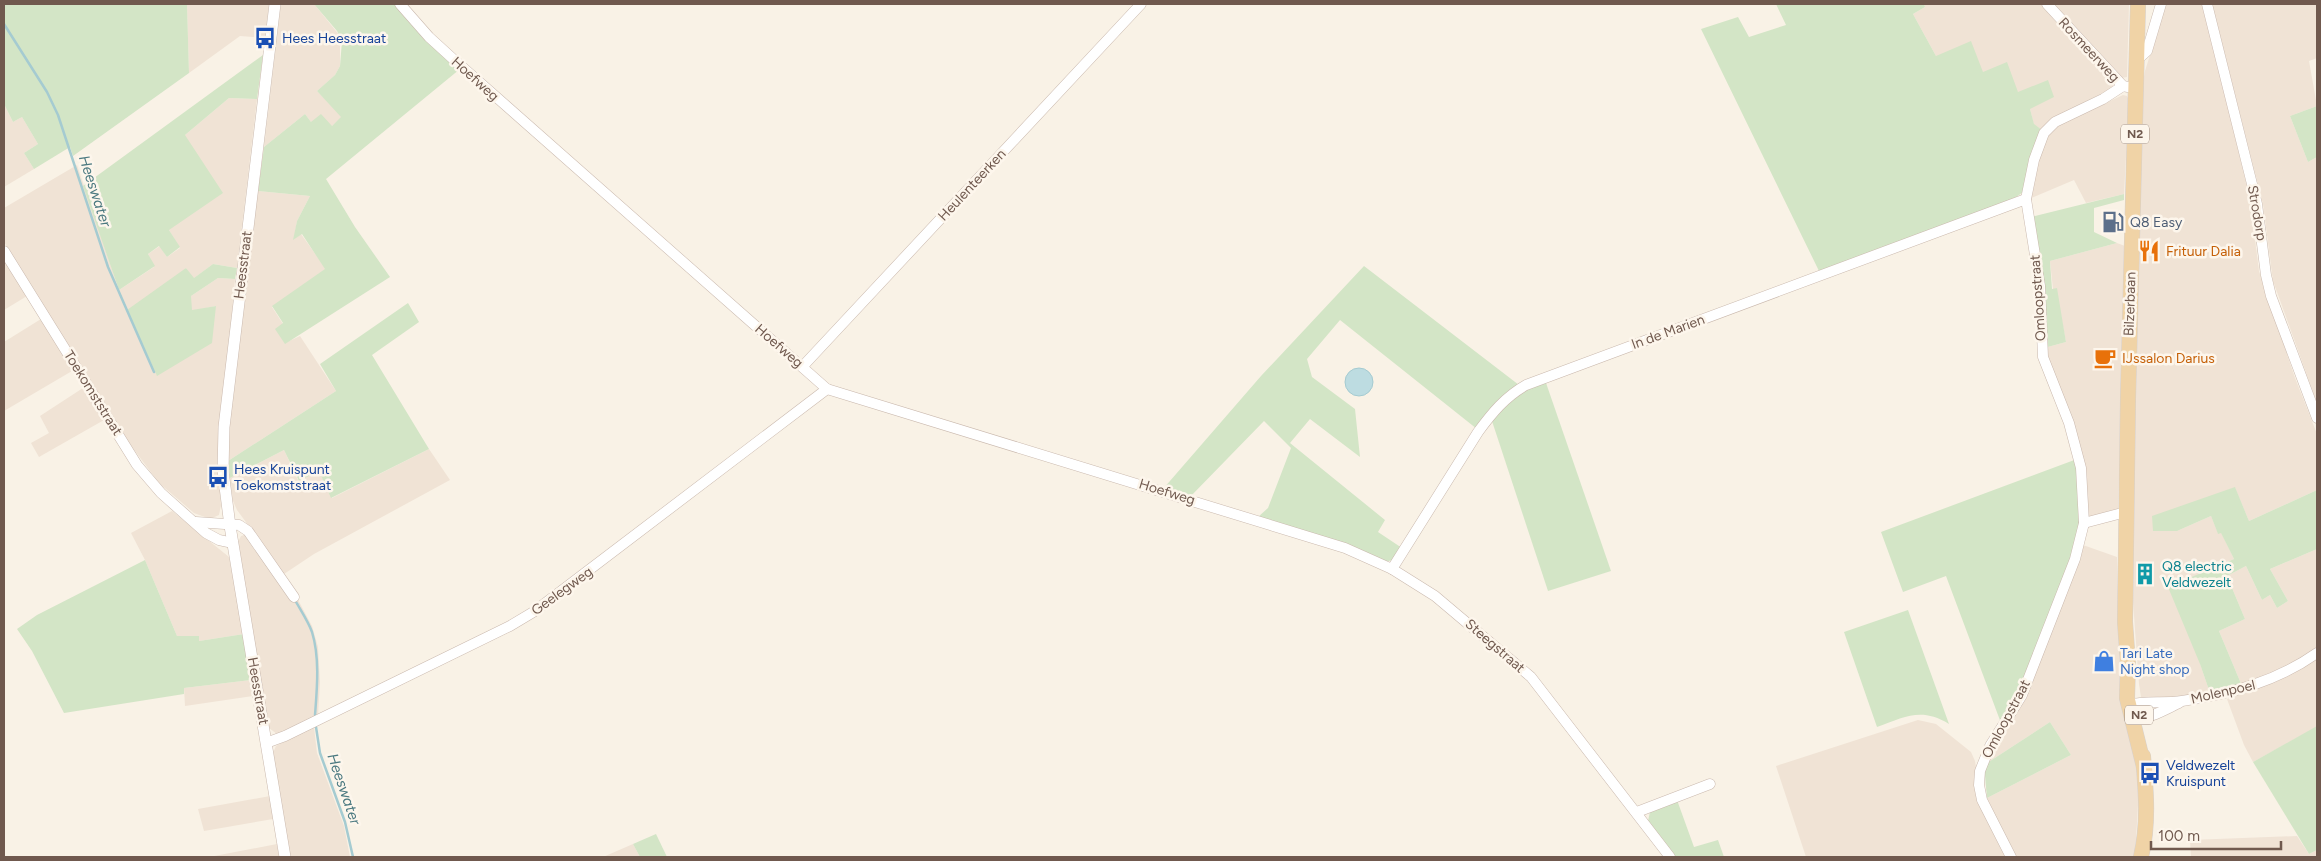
<svg xmlns="http://www.w3.org/2000/svg" width="2321" height="861" font-family="Figtree,sans-serif">
	<rect width="100%" height="100%" fill="#f9f2e6"/>
	<g fill="#f0e3d5">
		<polygon points="187,4 269,4 265,38 240,36 189,73"/>
		<polygon points="281,4 314,4 340,36 340,66 335,75 317,91 342,117 332,126 311,122 305,114 264,147"/>
		<polygon points="1924,4 2042,4 2067,36 2112,81 2113,85 2112,88 2070,110 2042,130 2034,125 2030,109 2018,92 1983,72 1936,56 1913,14 1925,7"/>
		<polygon points="2052,4 2129,4 2127,77 2121,78"/>
		<polygon points="2166,4 2203,4 2250,200 2259,271 2295,378 2317,434 2317,490 2249,521 2235,488 2177,531 2211,516 2218,533 2221,532 2234,559 2198,574 2200,664 2210,693 2191,697 2145,699 2141,697 2139,684 2133,602 2134,405 2142,89 2145,71"/>
		<polygon points="2212,4 2317,4 2317,58 2309,61 2317,106 2290,116 2308,162 2317,157 2317,403 2273,281 2263,204"/>
		<polygon points="2123,95 2127,96 2129,100 2124,194 2086,203 2074,180 2029,199 2035,171 2048,134 2056,126"/>
		<polygon points="229,98 257,99 237,268 213,264 193,279 186,268 132,322 157,375 216,306 191,311 191,296 218,278 235,279 218,464 221,505 219,515 210,519 194,513 159,483 126,439 4,242 4,208 77,165 119,290 154,267 148,254 160,246 167,257 180,248 169,230 185,135"/>
		<polygon points="4,104 13,122 22,117 38,144 24,153 34,169 4,187"/>
		<polygon points="258,191 310,196 297,221 294,239 301,234 326,269 272,307 283,324 285,343 300,336 336,391 228,461 229,429"/>
		<polygon points="2117,243 2125,246 2118,517 2087,520 2084,465 2044,348 2066,342 2056,289 2053,289 2050,261"/>
		<polygon points="4,259 27,296 4,310"/>
		<polygon points="41,319 72,371 4,411 4,342"/>
		<polygon points="83,388 104,420 39,457 31,443 49,433 40,416"/>
		<polygon points="429,449 450,480 314,554 284,574 237,510 233,501 230,478 284,450 298,480 319,471 332,498"/>
		<polygon points="172,511 229,557 244,634 199,641 198,636 177,636 145,560 131,533"/>
		<polygon points="244,535 291,602 297,598 312,626 318,647 320,682 318,716 277,734 269,728 267,717 239,549 239,540 241,536"/>
		<polygon points="2083,545 2117,557 2120,663 2139,788 2135,857 2016,857 1987,798 2071,755 2050,722 1984,765"/>
		<polygon points="2317,549 2317,650 2293,665 2242,686 2219,631 2245,619 2227,576 2246,566 2262,600 2270,595 2277,608 2288,601 2270,569"/>
		<polygon points="2317,659 2317,727 2253,762 2244,745 2227,699 2277,681"/>
		<polygon points="251,680 253,696 185,706 184,688"/>
		<polygon points="1918,720 1936,724 1971,752 1975,761 1984,815 2005,857 1806,857 1776,766"/>
		<polygon points="314,727 317,753 344,826 350,857 290,857 273,753 276,746"/>
		<polygon points="270,796 273,819 204,831 198,809"/>
		<polygon points="2297,836 2309,854 2317,850 2317,857 2191,857 2190,840"/>
		<polygon points="277,844 279,857 209,857"/>
		<polygon points="633,844 640,857 603,857"/>
	</g>
	<g fill="#d3e5c6">
		<polygon points="4,4 187,4 189,73 73,156 70,147 34,169 24,153 38,144 22,117 13,122 4,104"/>
		<polygon points="314,4 397,4 460,69 326,179 355,227 390,277 285,344 275,329 283,323 272,306 325,269 302,234 293,240 297,221 310,196 258,191 264,147 305,114 311,122 321,114 332,126 341,117 317,91 335,75 340,66 342,41 337,31"/>
		<polygon points="1776,4 1924,4 1925,7 1913,14 1936,56 1971,41 1983,72 2007,62 2018,92 2048,80 2054,97 2030,109 2034,124 2042,130 2023,192 2015,198 1819,271 1701,29 1738,17 1749,37 1786,25"/>
		<polygon points="263,55 257,99 229,98 185,135 223,193 169,230 180,247 167,257 159,246 148,254 155,266 119,290 83,186"/>
		<polygon points="2317,106 2317,157 2308,162 2290,116"/>
		<polygon points="2124,194 2124,200 2094,208 2094,232 2117,243 2050,261 2052,289 2057,288 2066,342 2044,348 2031,217"/>
		<polygon points="213,264 237,268 235,279 218,278 191,296 192,310 216,306 212,343 157,376 127,310 186,268 194,278"/>
		<polygon points="1364,266 1519,385 1477,429 1340,320 1307,359 1312,377 1355,409 1360,457 1310,419 1290,443 1385,520 1378,532 1402,548 1393,560 1384,562 1258,517 1268,508 1291,448 1264,421 1190,497 1163,489 1261,376"/>
		<polygon points="408,303 419,322 372,355 429,449 331,498 319,471 299,481 284,450 230,478 228,461 336,391 320,364"/>
		<polygon points="1545,380 1611,571 1548,591 1491,418 1503,403"/>
		<polygon points="2077,459 2080,523 2071,562 2022,688 2001,723 1946,576 1903,592 1881,532"/>
		<polygon points="2235,487 2249,521 2317,490 2317,549 2270,569 2288,601 2277,608 2270,595 2262,600 2246,566 2227,576 2245,619 2219,631 2242,686 2210,693 2200,664 2168,587 2234,559 2221,533 2218,534 2211,516 2177,531 2153,531 2152,516"/>
		<polygon points="145,560 177,636 199,636 199,641 244,634 251,680 184,688 184,694 64,713 32,651 17,629 37,615"/>
		<path d="M1908 610 1949 724C1921 707 1905 717 1877 727L1844 632Z"/>
		<polygon points="2050,722 2071,755 1987,798 1984,765"/>
		<polygon points="2317,726 2317,850 2309,854 2253,762"/>
		<polygon points="1677,800 1694,847 1718,840 1724,857 1674,857 1648,821 1650,812"/>
		<polygon points="656,834 667,857 640,857 633,844"/>
	</g>
	<circle fill="#bddce1" stroke="#a5cbd1" cx="1359" cy="382" r="14"/>
	<g fill="none" stroke-linecap="round" stroke-linejoin="round">
		<g stroke="#a5cbd1" stroke-width="2.5">
			<polyline points="4,24 47,92 58,115 108,267 154,372"/>
			<path d="M295 600C301 611 308 621 312 632 320 658 317 689 315 715"/>
			<polyline points="316,727 320,753 345,822 353,857"/>
		</g>
		<g stroke="#cab9ae" stroke-width="11">
			<g id="minor">
				<polyline points="400,4 429,37 452,58 827,389 1345,548 1392,569 1435,596 1531,677 1670,857"/>
				<polyline points="2047,4 2123,86 2128,87"/>
				<polyline points="2207,4 2257,204 2266,275 2271,296 2317,418"/>
				<polyline points="2137,60 2147,51 2161,4"/>
				<polyline points="4,251 137,465 161,493 206,533 219,540 233,543"/>
				<polyline points="803,366 1141,4"/>
				<polyline points="196,522 239,525 248,531 294,597"/>
				<polyline points="2084,523 2126,512"/>
				<path d="M1392 569 1478 432C1492 413 1505 397 1526 385L2026 199"/>
				<path d="M2128 705C2146 700 2164 704 2182 701 2230 694 2276 682 2317 653"/>
				<path d="M2131 719C2148 720 2164 710 2179 703"/>
				<polyline points="266,743 285,736 510,626 535,611 827,389"/>
				<polyline points="1637,812 1710,784"/>
				<polyline points="2011,857 1982,800 1979,785 1980,771 1990,746 2022,695 2075,559 2084,523 2081,468 2069,423 2043,357 2040,286 2026,199 2034,160 2044,133 2055,122 2103,99 2123,86"/>
			</g>
		</g>
		<g stroke="#cab9ae" stroke-width="12">
			<polyline id="tertiary" points="275,4 224,427 223,471 230,526 285,857"/>
		</g>
		<g stroke="#d7d1cd" stroke-width="16">
			<g id="primary">
				<polyline points="2138,4 2128,399 2125,622 2128,664 2127,698 2144,767"/>
				<path d="M2141 857C2149 823 2146 791 2143 756"/>
			</g>
		</g>
		<use href="#minor" stroke="#fff" stroke-width="10"/>
		<use href="#tertiary" stroke="#fff" stroke-width="11"/>
		<use href="#primary" stroke="#f0d3a6" stroke-width="15"/>
	</g>
	<defs>
		<g id="bus-bare" transform="scale(1.725)"><path d="M-5-6H5V4H4V6H2V4H-2V6H-4V4H-5ZM-3.5-4V0h7V-4ZM-3.5 1.2v1.5H-2V1.2ZM2 1.2v1.5H3.5V1.2Z" fill="#1a4fb4" stroke="#fdf6ec" stroke-width="2.5" paint-order="stroke"/></g>
		<g id="fuel-bare" transform="scale(1.725)"><path d="M-5.5-6h7V0h2V4h1.3V-2.5L3-4.5l.8-.8L6-3V5H2.5V1h-1V6h-7ZM-4.2-4.7v3.2H.2V-4.7Z" fill="#5c6f8a" stroke="#fdf6ec" stroke-width="2.5" paint-order="stroke"/></g>
		<g id="restaurant-bare" transform="scale(1.725)"><path d="M-5-6h1v4h1v-4h1v4h1v-4h1v5L-1.5 .5V6h-2V.5L-5-1ZM5-6V6H3V1.5H1.5Q1.5-4 5-6Z" fill="#e8710a" stroke="#fdf6ec" stroke-width="2.5" paint-order="stroke"/></g>
		<g id="cafe-bare" transform="scale(1.725)"><path d="M-5.5-4.5H6V0H3Q3 3.5 0 3.5H-2.5Q-5.5 3.5-5.5 0ZM3-3.2v2h1.7v-2ZM-6 4.5H4V6H-6Z" fill="#e8710a" stroke="#fdf6ec" stroke-width="2.5" paint-order="stroke"/></g>
		<g id="building-bare" transform="scale(1.725)"><path d="M-4-6H4V6H1V3H-1V6H-4ZM-2.5-4.3h1.7v1.8h-1.7ZM.8-4.3h1.7v1.8H.8ZM-2.5-1h1.7V.8h-1.7ZM.8-1h1.7V.8H.8Z" fill="#0f9aa8" stroke="#fdf6ec" stroke-width="2.5" paint-order="stroke"/></g>
		<g id="shop-bare" transform="scale(1.725)"><path d="M-5-2.5h2.3a2.7 3.5 0 0 1 5.4 0H5L5.5 6h-11ZM-1.5-2.5h3a1.5 2.3 0 0 0-3 0Z" fill="#3f7fe0" stroke="#fdf6ec" stroke-width="2.5" paint-order="stroke"/></g>
	</defs>
	<g fill-rule="evenodd">
		<use href="#bus-bare" x="265" y="38"/>
		<use href="#fuel-bare" x="2113" y="222"/>
		<use href="#restaurant-bare" x="2149" y="251"/>
		<use href="#cafe-bare" x="2105" y="358"/>
		<use href="#bus-bare" x="218" y="477"/>
		<use href="#building-bare" x="2145" y="574"/>
		<use href="#shop-bare" x="2104" y="661"/>
		<use href="#bus-bare" x="2150" y="773"/>
	</g>
	<g text-anchor="middle" dominant-baseline="central" stroke-width="5" stroke-linejoin="round" paint-order="stroke">
		<g fill="#fdf6ec" stroke="#9a887d" stroke-width="1">
			<rect x="2121" y="124.5" width="28" height="19" rx="4"/>
			<rect x="2125" y="705.5" width="28" height="19" rx="4"/>
		</g>
		<g font-size="12" font-weight="bold" fill="#70594e">
			<text x="2135" y="134">N2</text>
			<text x="2139" y="715">N2</text>
		</g>
		<g font-size="14" fill="#164399" stroke="#fdf6ec" text-anchor="start">
			<text x="282" y="38">Hees Heesstraat</text>
			<text x="234" y="469">Hees Kruispunt<tspan x="234" dy="16">Toekomststraat</tspan></text>
			<text x="2166" y="765">Veldwezelt<tspan x="2166" dy="16">Kruispunt</tspan></text>
		</g>
		<g font-size="14" fill="#70594e" stroke="#fdf6ec">
			<text transform="translate(2089 50) rotate(47)">Rosmeerweg</text>
			<text transform="translate(475 79) rotate(42)">Hoefweg</text>
			<text transform="translate(972 185) rotate(-47)">Heulenteerken</text>
			<text transform="translate(2257 213) rotate(80)">Strodorp</text>
			<text transform="translate(243 265) rotate(-83)">Heesstraat</text>
			<text transform="translate(2038 298) rotate(-94)">Omloopstraat</text>
			<text transform="translate(2130 304) rotate(-88)">Bilzerbaan</text>
			<text transform="translate(1668 332) rotate(-20)">In de Marien</text>
			<text transform="translate(779 346) rotate(41)">Hoefweg</text>
			<text transform="translate(93 393) rotate(58)">Toekomststraat</text>
			<text transform="translate(1167 492) rotate(17)">Hoefweg</text>
			<text transform="translate(562 591) rotate(-36)">Geelegweg</text>
			<text transform="translate(1495 646) rotate(41)">Steegstraat</text>
			<text transform="translate(258 691) rotate(80)">Heesstraat</text>
			<text transform="translate(2223 692) rotate(-13)">Molenpoel</text>
			<text transform="translate(2006 719) rotate(-62)">Omloopstraat</text>
		</g>
		<g font-size="14" fill="#4e5e75" stroke="#fdf6ec" text-anchor="start">
			<text x="2130" y="222">Q8 Easy</text>
		</g>
		<g font-size="14" fill="#c56008" stroke="#fdf6ec" text-anchor="start">
			<text x="2166" y="251">Frituur Dalia</text>
			<text x="2122" y="358">IJssalon Darius</text>
		</g>
		<g font-size="14" fill="#0d838f" stroke="#fdf6ec" text-anchor="start">
			<text x="2162" y="566">Q8 electric<tspan x="2162" dy="16">Veldwezelt</tspan></text>
		</g>
		<g font-size="14" fill="#366cbe" stroke="#fdf6ec" text-anchor="start">
			<text x="2120" y="653">Tari Late<tspan x="2120" dy="16">Night shop</tspan></text>
		</g>
		<g font-size="15" font-style="italic" fill="#4b7980" stroke="#fdf6ec">
			<text transform="translate(95 191) rotate(72)">Heeswater</text>
			<text transform="translate(344 789) rotate(71)">Heeswater</text>
		</g>
	</g>
	<rect width="2321" height="861" fill="none" stroke="#70594e" stroke-width="10"/>
	<path d="M2151 841v8h130v-8" fill="none" stroke="#70594e" stroke-width="2.5"/>
	<text x="2158" y="841" font-size="15" fill="#70594e" stroke="#fdf6ec" stroke-width="4" paint-order="stroke">100 m</text>
</svg>
